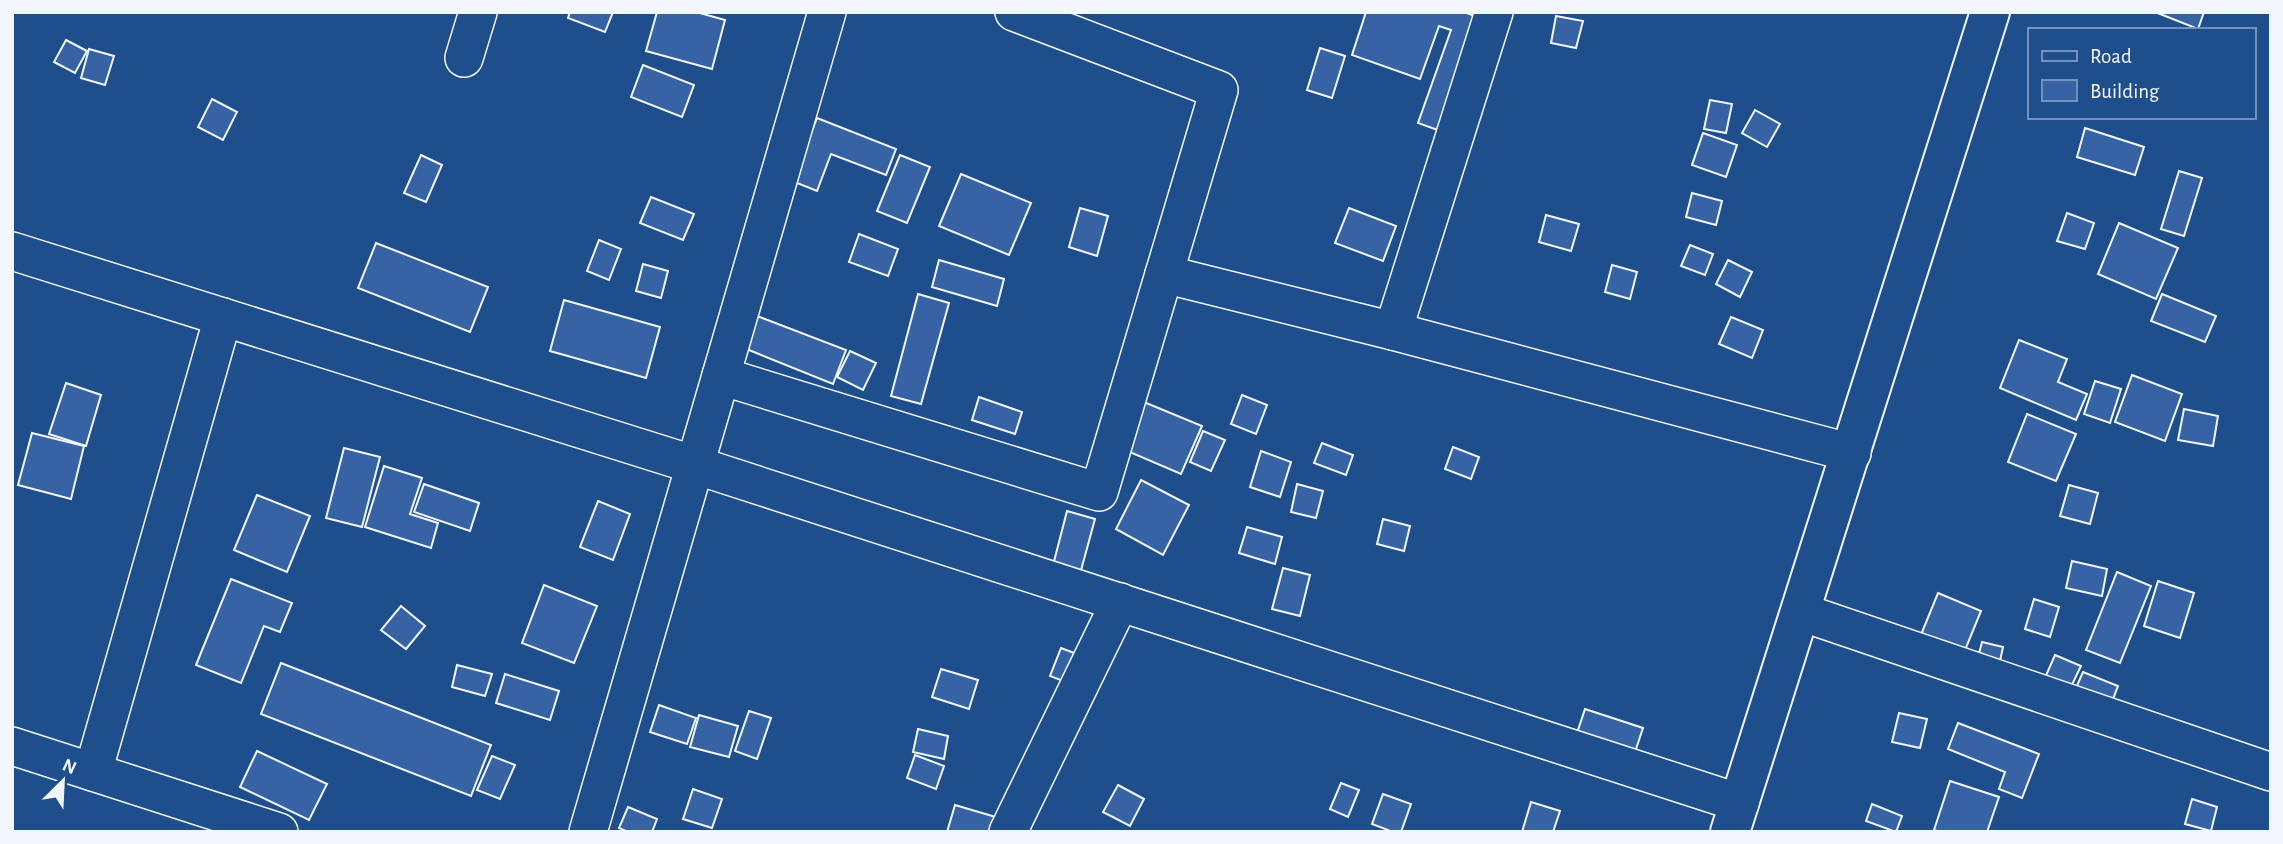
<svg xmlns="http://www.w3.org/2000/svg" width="2283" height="844" font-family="'Alegreya Sans',sans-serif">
	<rect width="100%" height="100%" fill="#1f4e8c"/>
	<g fill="#3563a3" stroke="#f2f6ff" stroke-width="2">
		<polygon points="570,12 613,12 605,32 568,18"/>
		<polygon points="657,12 696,12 725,20 712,69 646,51"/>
		<polygon points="1366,12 1464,12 1483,19 1443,132 1418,123 1451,30 1439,26 1420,79 1352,55"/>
		<polygon points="2155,12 2204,12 2198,29"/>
		<polygon points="1556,16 1583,21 1576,48 1551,43"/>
		<polygon points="66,40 87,51 75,73 54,62"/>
		<polygon points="1320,48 1345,56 1332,98 1307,90"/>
		<polygon points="89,49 114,56 105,85 81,78"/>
		<polygon points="643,65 694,85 682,117 631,97"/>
		<polygon points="212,99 237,112 223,140 198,127"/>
		<polygon points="1710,100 1732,104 1726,133 1704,129"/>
		<polygon points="1755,110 1780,124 1767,147 1742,133"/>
		<polygon points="817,118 896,149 886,175 831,154 817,191 792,181"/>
		<polygon points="2085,128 2144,147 2135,175 2077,157"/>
		<polygon points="1703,133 1737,145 1726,177 1692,165"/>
		<polygon points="421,155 442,165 426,202 404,193"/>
		<polygon points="900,155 930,167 907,223 877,211"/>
		<polygon points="2179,171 2202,178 2184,236 2161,229"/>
		<polygon points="961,174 1031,203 1009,255 939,226"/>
		<polygon points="1692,193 1722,201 1716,225 1686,217"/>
		<polygon points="651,197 694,214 683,240 640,223"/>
		<polygon points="1080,208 1108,216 1097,256 1069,247"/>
		<polygon points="1349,208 1396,226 1383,261 1335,243"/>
		<polygon points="2067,213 2094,223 2085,249 2057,241"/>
		<polygon points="1546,215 1579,224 1571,251 1539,242"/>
		<polygon points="2119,223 2178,248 2156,299 2098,274"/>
		<polygon points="859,234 898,249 888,276 849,262"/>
		<polygon points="599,240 621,249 609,280 587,271"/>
		<polygon points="376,243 488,287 470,332 358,288"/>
		<polygon points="1690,245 1713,254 1705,275 1681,266"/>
		<polygon points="939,260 1004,279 997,306 932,287"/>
		<polygon points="1728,260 1752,272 1740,297 1716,284"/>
		<polygon points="643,264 668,271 661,298 636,291"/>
		<polygon points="1612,265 1637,272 1630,299 1605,292"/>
		<polygon points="918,294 949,303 921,404 891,396"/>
		<polygon points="2162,294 2216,316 2205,342 2151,321"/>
		<polygon points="564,300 660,327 646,378 550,351"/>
		<polygon points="752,314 846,350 833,384 739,346"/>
		<polygon points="1731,317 1763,330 1752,358 1719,344"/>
		<polygon points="2019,340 2067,359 2058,382 2087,394 2076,420 2000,388"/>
		<polygon points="850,351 876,363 863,390 837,377"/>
		<polygon points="2132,375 2182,394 2165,441 2115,422"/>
		<polygon points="2095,381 2121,389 2110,423 2084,414"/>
		<polygon points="66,383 101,395 86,446 49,434"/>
		<polygon points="1242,395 1267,405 1256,434 1231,424"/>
		<polygon points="979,397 1022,412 1015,434 972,420"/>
		<polygon points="1139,400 1202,426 1181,474 1118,447"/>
		<polygon points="2184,409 2218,416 2213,446 2178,440"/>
		<polygon points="2027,414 2076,434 2056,481 2008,462"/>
		<polygon points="1203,431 1225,440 1211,471 1190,462"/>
		<polygon points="32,433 84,446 71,499 18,485"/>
		<polygon points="1322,443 1353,455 1346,475 1314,463"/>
		<polygon points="1453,447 1479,457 1471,479 1445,469"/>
		<polygon points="344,448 380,457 362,527 326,518"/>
		<polygon points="1261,451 1291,462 1280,497 1250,487"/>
		<polygon points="384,466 422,478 410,514 438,523 431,548 365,527"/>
		<polygon points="1141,480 1189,505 1163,555 1116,529"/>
		<polygon points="424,484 479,503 470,531 414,512"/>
		<polygon points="1297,484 1323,491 1316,518 1291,512"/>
		<polygon points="2069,485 2098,493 2090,524 2060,516"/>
		<polygon points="257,495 310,516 287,572 234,550"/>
		<polygon points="598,501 630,514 613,560 580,547"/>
		<polygon points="1067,511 1095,519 1077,585 1050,577"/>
		<polygon points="1383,519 1410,526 1404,551 1377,544"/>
		<polygon points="1247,527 1282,537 1275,564 1239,553"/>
		<polygon points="2072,561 2107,569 2102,596 2066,588"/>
		<polygon points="1283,568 1310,575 1300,616 1272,609"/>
		<polygon points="2117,572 2151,586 2120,663 2086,650"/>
		<polygon points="231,579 292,603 280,632 264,626 241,683 196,665"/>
		<polygon points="2158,581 2194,593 2180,638 2144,626"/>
		<polygon points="544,585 597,606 574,663 522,643"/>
		<polygon points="1938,593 1981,611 1961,660 1918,642"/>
		<polygon points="2034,599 2059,607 2050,637 2025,629"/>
		<polygon points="401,606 425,626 406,649 381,630"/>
		<polygon points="1982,642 2003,647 1997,675 1975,669"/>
		<polygon points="1061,648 1090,659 1079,687 1050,676"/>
		<polygon points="2055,655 2081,666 2069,691 2044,680"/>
		<polygon points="281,663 491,745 471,796 261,714"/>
		<polygon points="457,665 492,674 485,696 452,687"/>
		<polygon points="941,669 978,680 969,709 932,697"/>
		<polygon points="2083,672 2118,686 2108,712 2072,697"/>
		<polygon points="505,674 559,691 550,720 496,703"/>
		<polygon points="659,705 696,718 687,744 650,732"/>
		<polygon points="1585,709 1643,728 1633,758 1575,739"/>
		<polygon points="749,711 771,718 757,759 735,751"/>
		<polygon points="1899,713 1927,719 1920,748 1892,742"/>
		<polygon points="699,715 738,726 729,757 690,747"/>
		<polygon points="1958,723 2039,754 2022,798 1999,789 2005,772 1948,749"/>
		<polygon points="918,729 948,736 944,759 913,752"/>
		<polygon points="257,751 327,784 309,820 240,787"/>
		<polygon points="915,755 944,766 936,789 907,778"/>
		<polygon points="492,756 515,765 500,799 477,790"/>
		<polygon points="1950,781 1999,797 1987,832 1940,832 1934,830"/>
		<polygon points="1341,783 1359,790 1348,817 1330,809"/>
		<polygon points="1118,785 1144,799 1130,826 1103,812"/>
		<polygon points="693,789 722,799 712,828 683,819"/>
		<polygon points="1383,794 1411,804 1401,832 1393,832 1372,824"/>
		<polygon points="2192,799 2217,807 2211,831 2185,824"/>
		<polygon points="1531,802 1560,811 1553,832 1522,832"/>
		<polygon points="1872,804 1902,816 1896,832 1866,821"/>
		<polygon points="955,805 1016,823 1014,832 947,832"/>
		<polygon points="628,807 657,819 652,832 628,832 619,828"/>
	</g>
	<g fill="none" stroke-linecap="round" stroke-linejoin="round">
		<g stroke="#f2f6ff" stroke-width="40">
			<g id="minor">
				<polyline points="464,58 478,12"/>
				<polyline points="12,251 695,465 1740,803"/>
				<polyline points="1164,274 1393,331 1852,453"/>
				<polyline points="1393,331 1494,12"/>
				<polyline points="721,376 1099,492 1219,90 1014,12"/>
				<polyline points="1801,612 2271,772"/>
				<polyline points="12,746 279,832"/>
				<polyline points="93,772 223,317"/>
				<polyline points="588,832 827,12"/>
				<polyline points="1008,832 1120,602"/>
			</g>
		</g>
		<g stroke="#f2f6ff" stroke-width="42">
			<polyline id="primary" points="1730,832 1990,12"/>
		</g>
		<use href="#minor" stroke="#1f4e8c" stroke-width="37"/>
		<use href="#primary" stroke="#1f4e8c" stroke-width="38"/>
	</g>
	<rect width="2283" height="844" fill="none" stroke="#f2f6ff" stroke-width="28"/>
	<rect x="2028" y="28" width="228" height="91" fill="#1f4e8c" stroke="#7391ba" stroke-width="2"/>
	<rect x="2042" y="51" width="35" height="10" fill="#1f4e8c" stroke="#7391ba" stroke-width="2"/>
	<text x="2090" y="63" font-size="21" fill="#f2f6ff">Road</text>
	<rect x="2042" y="80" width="35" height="21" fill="#3563a3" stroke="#7391ba" stroke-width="2"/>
	<text x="2090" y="98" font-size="21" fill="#f2f6ff">Building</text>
	<g transform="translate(63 781) rotate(24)" stroke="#1f4e8c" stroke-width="5" paint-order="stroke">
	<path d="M0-5L12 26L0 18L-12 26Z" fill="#f2f6ff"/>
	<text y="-10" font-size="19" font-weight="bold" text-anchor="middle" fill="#f2f6ff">N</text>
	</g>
</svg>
